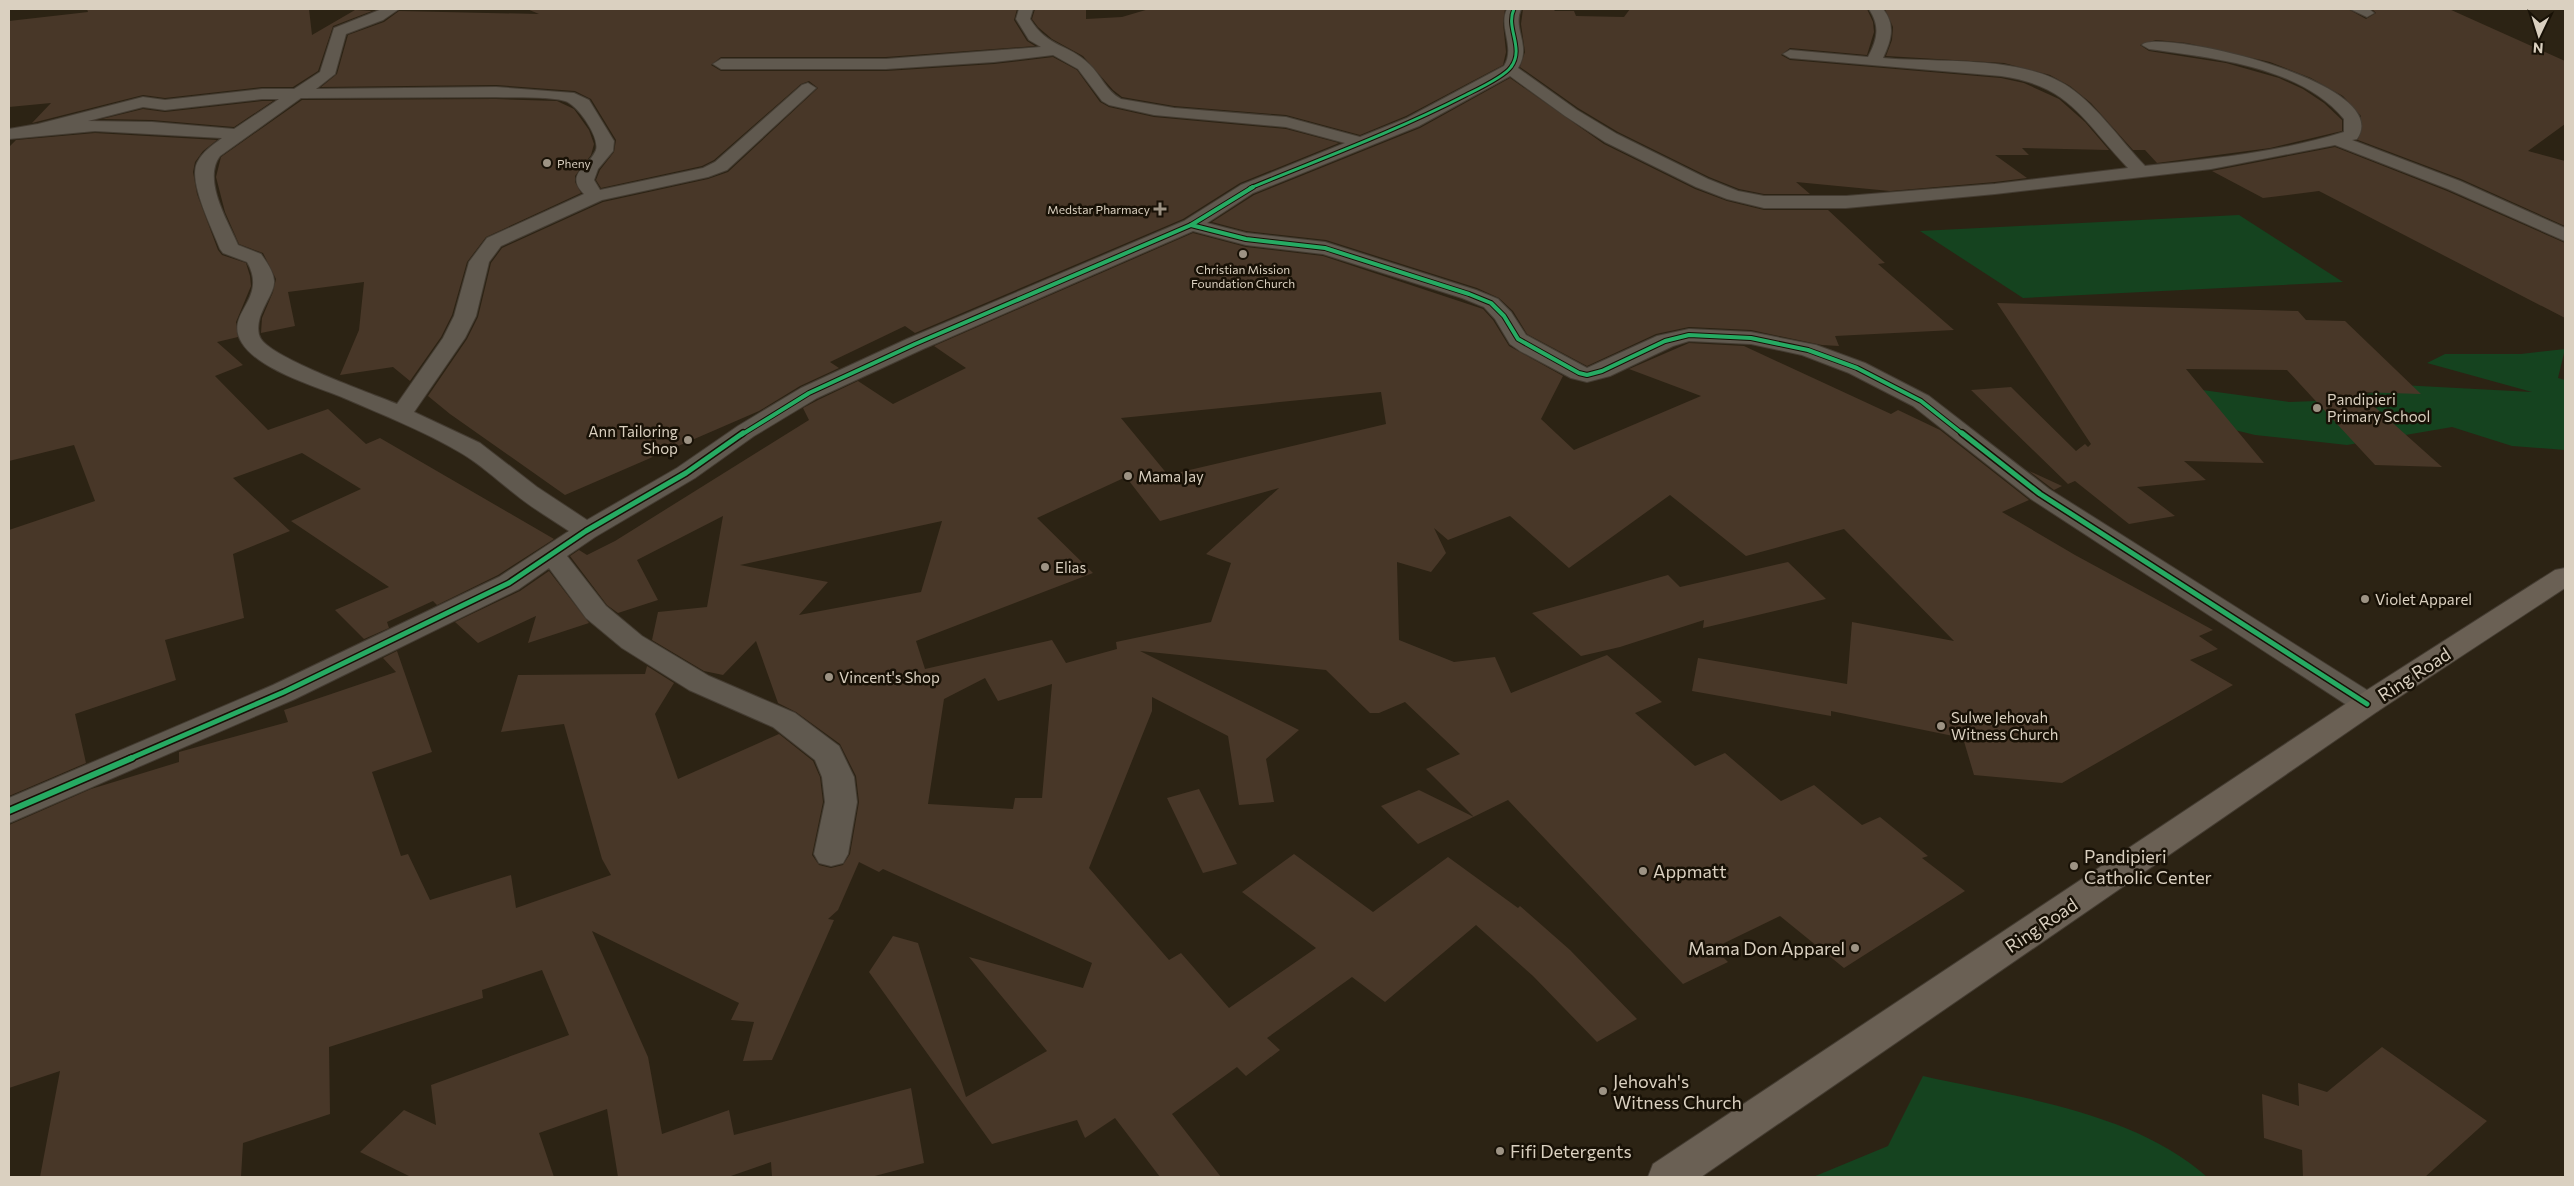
<svg xmlns="http://www.w3.org/2000/svg" width="2574" height="1186" font-family="Commissioner,sans-serif">
	<rect width="100%" height="100%" fill="#2c2314"/>
	<g fill="#15431f">
		<polygon points="2239,215 2343,282 2023,298 1920,231"/>
		<polygon points="2565,349 2558,378 2565,380 2565,450 2512,446 2452,427 2347,445 2255,435 2182,417 2195,389 2289,402 2344,400 2401,385 2532,392 2427,363 2445,354 2521,354"/>
		<path d="M1923 1076C2016 1097 2135 1112 2207 1177H1813L1888 1146Z"/>
	</g>
	<g fill="#483728" fill-rule="evenodd">
		<polygon points="87,9 309,9 312,35 355,10 372,11 333,26 318,71 293,87 262,87 165,98 143,95 32,123 51,103 9,107 9,21 88,12"/>
		<polygon points="527,9 1017,9 1014,20 1027,41 1035,46 886,57 721,57 711,65 721,71 886,71 994,64 1053,57 1077,70 1100,102 1109,107 1154,117 1286,129 1339,143 1240,183 1183,219 915,333 905,326 830,362 839,368 800,386 759,411 565,495 450,414 428,396 467,339 478,317 491,263 502,248 603,202 708,179 728,172 818,88 809,81 801,84 714,160 702,166 601,188 596,180 600,170 614,152 616,140 591,99 575,91 496,85 321,87 337,74 348,35 384,22 399,11 539,14"/>
		<polygon points="1035,9 1086,9 1086,19 1122,17 1149,9 1505,9 1503,23 1506,52 1503,65 1406,116 1360,135 1286,115 1174,106 1122,97 1113,90 1083,56 1052,39 1038,27 1032,19"/>
		<polygon points="1523,9 1553,9 1555,11 1574,11 1576,16 1624,17 1630,9 1867,9 1873,22 1874,32 1867,55 1790,48 1781,55 1790,60 2001,78 2024,83 2059,99 2085,122 2109,150 2022,148 2029,155 1995,155 2027,178 1995,182 1890,191 1796,182 1810,194 1764,194 1739,189 1709,177 1618,132 1578,108 1520,67 1525,52 1521,24"/>
		<polygon points="1885,9 2348,9 2366,19 2376,13 2372,9 2449,9 2565,61 2565,124 2528,151 2565,161 2565,226 2461,179 2358,140 2361,116 2343,96 2311,78 2270,62 2187,43 2156,40 2140,45 2149,51 2226,63 2279,78 2303,89 2324,103 2342,120 2342,131 2270,148 2157,163 2145,150 2133,150 2091,103 2070,86 2050,75 2004,63 1886,56 1892,40 1893,27"/>
		<polygon points="1510,78 1604,144 1695,189 1727,201 1764,210 1828,210 1885,263 1878,264 1954,330 1835,336 1839,346 1822,345 1751,330 1689,327 1656,334 1587,366 1527,334 1513,311 1499,298 1477,288 1326,240 1246,231 1212,222 1254,195 1420,128"/>
		<polygon points="496,99 557,101 574,109 589,130 594,144 591,155 575,176 575,182 581,193 486,237 467,262 452,315 441,337 410,381 393,367 340,375 359,330 364,282 288,292 295,326 261,333 262,318 273,292 276,279 263,253 239,244 225,212 216,177 221,157 302,100"/>
		<polygon points="262,101 273,101 234,127 152,120 102,119 143,109 165,112"/>
		<polygon points="95,133 217,140 203,151 195,162 193,172 197,194 218,250 222,255 246,263 250,276 251,286 236,322 238,337 217,342 243,365 215,376 268,430 328,409 366,444 380,438 554,539 498,575 437,605 433,601 387,622 389,628 364,639 335,610 389,587 291,521 361,489 302,453 233,478 290,531 233,554 244,618 165,640 176,680 75,714 86,763 9,796 9,530 95,501 74,445 9,461 9,147 16,140"/>
		<polygon points="2335,147 2447,191 2565,243 2565,318 2319,191 2263,198 2212,171"/>
		<path d="M1193 233 1246 247 1323 256 1483 309 1493 320 1509 346 1563 376 1541 419 1574 450 1701 396 1629 369 1689 343 1744 346 1891 414 1898 410 1940 430 2029 500 2002 512 2075 555 2213 630 2199 636 2218 649 2190 660 2233 685 2062 783 1974 775 1963 738 1831 711V716L1692 691 1698 658 1847 684 1852 622 1954 641 1844 529 1746 556 1670 495 1569 568 1510 516 1448 540 1434 528 1446 553 1431 572 1397 562 1399 640 1454 662 1495 657 1511 693 1607 655 1662 702 1635 713 1695 766 1725 753 1781 801 1814 785 1862 825 1880 817 1928 856 1922 858 1965 891 1844 968 1780 916 1714 948 1728 962 1683 984 1508 800 1418 844 1381 806 1419 790 1474 817 1426 769 1460 754 1405 702 1379 713H1370L1326 670 1140 651 1299 730 1266 759 1274 802 1239 805 1228 736 1152 697V711L1089 868 1169 960 1181 953 1229 1008 1316 948 1242 892 1294 854 1373 912 1448 857 1518 908 1520 906 1570 950 1637 1019 1597 1042 1533 976 1476 925 1385 1002 1352 977 1267 1038 1280 1050 1246 1076 1237 1067 1172 1114 1221 1177H1160L1115 1118 1085 1138 1077 1120 992 1144 869 972 893 936 918 943 966 1097 1047 1051 969 957 1083 988 1092 963 883 869 879 872 859 862 838 910 828 919 834 920 772 1060 743 1061 754 1022 731 1020 739 1003 592 931 648 1057 662 1134 729 1110 734 1135 911 1088 924 1163 871 1177H772L771 1162 728 1177H618L607 1109 539 1133 554 1177H411L360 1152 404 1110 436 1125 431 1085 569 1035 542 970 482 990 483 998 329 1047 330 1114 243 1143 241 1177H40L60 1071 9 1088V825L91 789 179 762V752L288 722 284 710 396 672 383 658 397 651 432 752 372 772 401 856 408 854 430 900 511 875 516 908 611 875 602 859 564 724 501 732 518 675 645 674 647 666 674 683 655 714 678 779 779 734 813 761 820 777 823 802 812 855 819 865 831 868 843 865 850 854 859 802 856 776 840 744 796 712 778 703 756 641 723 675 704 671 652 640 658 612 707 607 723 516 637 560 658 600 618 613 607 605 570 556 579 550 587 555 615 541 809 420 803 408 818 400 858 381 893 404 966 368 934 346ZM1381 392 1386 424 1168 475 1121 418ZM1126 477 1160 521 1279 488 1206 554 1231 563 1211 622 1116 642 1117 649 1066 663 1052 640 925 669 916 641 1093 573 1037 518ZM942 521 921 592 799 615 828 582 740 565ZM985 678 998 701 1052 684 1042 798H1015L1013 809 928 804 944 699Z"/>
		<polygon points="1997,303 2298,311 2306,320 2345,321 2421,394 2358,392 2442,467 2375,465 2287,370 2186,369 2264,463 2184,461 2206,480 2137,487 2175,516 2129,524 2075,481 2068,484 1971,390 2011,387 2076,451 2085,444 2088,447 2091,444"/>
		<polygon points="2029,471 2062,486 2054,490"/>
		<polygon points="1788,562 1826,599 1703,628 1704,620 1620,647 1581,656 1532,613 1668,575 1680,587"/>
		<polygon points="549,571 589,623 528,643 536,616 478,643 455,622 520,591"/>
		<polygon points="1199,789 1237,864 1203,873 1167,798"/>
		<polygon points="2382,1047 2487,1121 2425,1177 2303,1177 2302,1150 2264,1138 2262,1094 2299,1106 2298,1083 2327,1092"/>
	</g>
	<g fill="none" stroke-linecap="round" stroke-linejoin="round">
		<g stroke="#443c32" stroke-width="2">
			<g id="minor">
				<path d="M382 9H399L383 20 346 34 335 74 316 89 496 87 574 93 589 100 614 141 613 151 598 169 594 180 600 190 703 168 715 162 802 85 808 83 816 88 727 170 708 177 602 200 501 246 489 262 476 316 465 338 414 412 480 443 537 487 587 520 677 468 738 426 801 388 907 339 1184 221 1241 185 1345 143 1286 127 1154 115 1109 105 1102 101 1078 69 1053 55 994 62 886 69H721L713 64 721 59H886L1041 47 1029 40 1016 19 1019 9H1033L1030 19C1048 48 1069 44 1089 64 1101 75 1106 91 1121 99L1174 108 1286 117 1360 137 1407 118 1504 66C1516 47 1498 27 1507 9H1521C1512 30 1532 45 1518 68L1577 110 1617 134 1708 179 1738 191 1764 196H1846L1995 184 2128 168C2083 121 2071 86 2001 76L1790 58 1783 54 1790 50 1868 57C1878 38 1880 26 1869 9H1883C1896 25 1891 41 1883 58 1938 63 2022 55 2069 87 2099 108 2120 140 2145 166 2212 159 2280 152 2344 132V119C2300 66 2212 58 2149 49L2142 45C2154 28 2397 81 2357 139L2352 140 2460 181 2565 228V241L2448 189 2335 145 2211 169 1995 194 1846 208H1764L1727 199 1696 187 1605 142 1565 116 1510 76 1419 126 1253 193 1207 223 1246 233 1325 242 1476 290 1498 299 1511 312 1526 335 1587 368 1657 336 1689 329 1751 332 1816 345 1865 363 1929 396 2049 489 2378 697 2382 704 2378 711 2367 714 2356 711 2031 499 1913 406 1849 373 1802 355 1751 344 1689 341 1673 346 1610 376 1587 382 1571 378 1520 351 1510 344 1495 319 1484 307 1462 298 1323 254 1246 245 1193 231 923 349 817 398 754 436 695 478 595 537 567 556 606 606 642 636 709 676 795 713 839 746 854 777 857 802 848 854 843 863 831 866 819 863 814 854 825 802 822 777 815 760 773 727 689 690 622 648 586 618 549 568 519 589 295 699 9 823V798L273 685 499 577 569 531C551 519 532 508 515 494 498 481 480 464 461 453 424 431 383 415 344 398 315 386 259 370 242 343 223 313 269 300 247 262L223 253 220 249C213 230 188 182 197 163 202 152 213 145 222 138L95 131 9 139V129L38 124 143 97 165 100 262 89H294L320 72 334 28ZM496 97C516 98 546 96 565 101 577 104 600 137 596 150 589 167 564 174 584 194L487 238 469 262 454 316 443 338 397 404C370 393 274 359 261 339 257 333 258 324 260 317 272 286 284 286 261 254L238 245C228 221 202 180 220 156L301 98ZM262 99H279L234 129 152 122 88 121 143 107 165 110Z"/>
				<polygon points="2350,9 2369,9 2374,13 2367,17"/>
			</g>
		</g>
		<g stroke="#443c32" stroke-width="2">
			<polygon id="secondary" points="2565,568 2565,588 2378,711 1701,1177 1648,1177 1653,1164 2356,697 2555,570"/>
		</g>
		<use href="#minor" fill="#60594f" fill-rule="evenodd"/>
		<use href="#secondary" fill="#6a6054" fill-rule="evenodd"/>
		<g stroke="#181106" stroke-width="5">
			<path id="cycleway-far3" d="M1250 188C1323 158 1396 131 1466 95 1478 89 1504 77 1511 67 1525 48 1505 28 1514 9"/>
		</g>
		<g stroke="#181106" stroke-width="6">
			<g id="cycleway-far2">
				<polyline points="1191,225 1246,239 1325,248 1469,294 1491,303 1504,316 1518,339 1579,373 1587,375 1602,371 1665,341 1689,335 1751,338 1808,350 1857,368 1921,401 1964,435"/>
				<polyline points="741,435 809,393 915,344 1191,225 1253,187"/>
			</g>
		</g>
		<g stroke="#181106" stroke-width="8">
			<g id="cycleway-far1">
				<polyline points="1962,433 2040,494 2367,704"/>
				<polyline points="129,759 284,692 509,583 586,531 686,473 743,433"/>
			</g>
		</g>
		<g stroke="#181106" stroke-width="9">
			<polyline id="cycleway" points="9,811 132,758"/>
		</g>
		<use href="#cycleway-far3" stroke="#26ab63" stroke-width="3"/>
		<use href="#cycleway-far2" stroke="#26ab63" stroke-width="4"/>
		<use href="#cycleway-far1" stroke="#26ab63" stroke-width="5"/>
		<use href="#cycleway" stroke="#26ab63" stroke-width="6"/>
	</g>
	<g fill="#9d9384" stroke="#181106" stroke-width="2">
		<circle cx="547" cy="163" r="5"/>
		<path d="M1157.5 201.5h5v5h5v5h-5v5h-5v-5h-5v-5h5z"/>
		<circle cx="1243" cy="254" r="5"/>
		<circle cx="2317" cy="408" r="5"/>
		<circle cx="688" cy="440" r="5"/>
		<circle cx="1128" cy="476" r="5"/>
		<circle cx="1045" cy="567" r="5"/>
		<circle cx="2365" cy="599" r="5"/>
		<circle cx="829" cy="677" r="5"/>
		<circle cx="1941" cy="726" r="5"/>
		<circle cx="2074" cy="866" r="5"/>
		<circle cx="1643" cy="871" r="5"/>
		<circle cx="1855" cy="948" r="5"/>
		<circle cx="1603" cy="1091" r="5"/>
		<circle cx="1500" cy="1151" r="5"/>
	</g>
	<g text-anchor="middle" dominant-baseline="central" stroke-width="5" stroke-linejoin="round" paint-order="stroke">
		<g font-size="12" fill="#dad0c0" stroke="#181106" text-anchor="start">
			<text x="557" y="163">Pheny</text>
			<text x="1150" y="209" text-anchor="end">Medstar Pharmacy</text>
			<text x="1243" y="269" text-anchor="middle">Christian Mission<tspan x="1243" dy="14">Foundation Church</tspan></text>
		</g>
		<g font-size="15" fill="#dad0c0" stroke="#181106" text-anchor="start">
			<text x="2327" y="399">Pandipieri<tspan x="2327" dy="17">Primary School</tspan></text>
			<text x="678" y="431" text-anchor="end">Ann Tailoring<tspan x="678" dy="17">Shop</tspan></text>
			<text x="1138" y="476">Mama Jay</text>
			<text x="1055" y="567">Elias</text>
			<text x="2375" y="599">Violet Apparel</text>
			<text x="839" y="677">Vincent's Shop</text>
			<text x="1951" y="717">Sulwe Jehovah<tspan x="1951" dy="17">Witness Church</tspan></text>
		</g>
		<g font-size="18" fill="#dad0c0" stroke="#181106">
			<text transform="translate(2414 674) rotate(-33)">Ring Road</text>
			<text transform="translate(2041 925) rotate(-34)">Ring Road</text>
		</g>
		<g font-size="18" fill="#dad0c0" stroke="#181106" text-anchor="start">
			<text x="2084" y="856">Pandipieri<tspan x="2084" dy="21">Catholic Center</tspan></text>
			<text x="1653" y="871">Appmatt</text>
			<text x="1845" y="948" text-anchor="end">Mama Don Apparel</text>
			<text x="1613" y="1081">Jehovah's<tspan x="1613" dy="21">Witness Church</tspan></text>
			<text x="1510" y="1151">Fifi Detergents</text>
		</g>
	</g>
	<rect width="2574" height="1186" fill="none" stroke="#dad0c0" stroke-width="20"/>
	<g transform="translate(2539 35) rotate(184)" stroke="#181106" stroke-width="4" paint-order="stroke">
	<path d="M0-4L9 19L0 12L-9 19Z" fill="#dad0c0"/>
	<text y="-8" font-size="14" font-weight="bold" text-anchor="middle" fill="#dad0c0">N</text>
	</g>
</svg>
